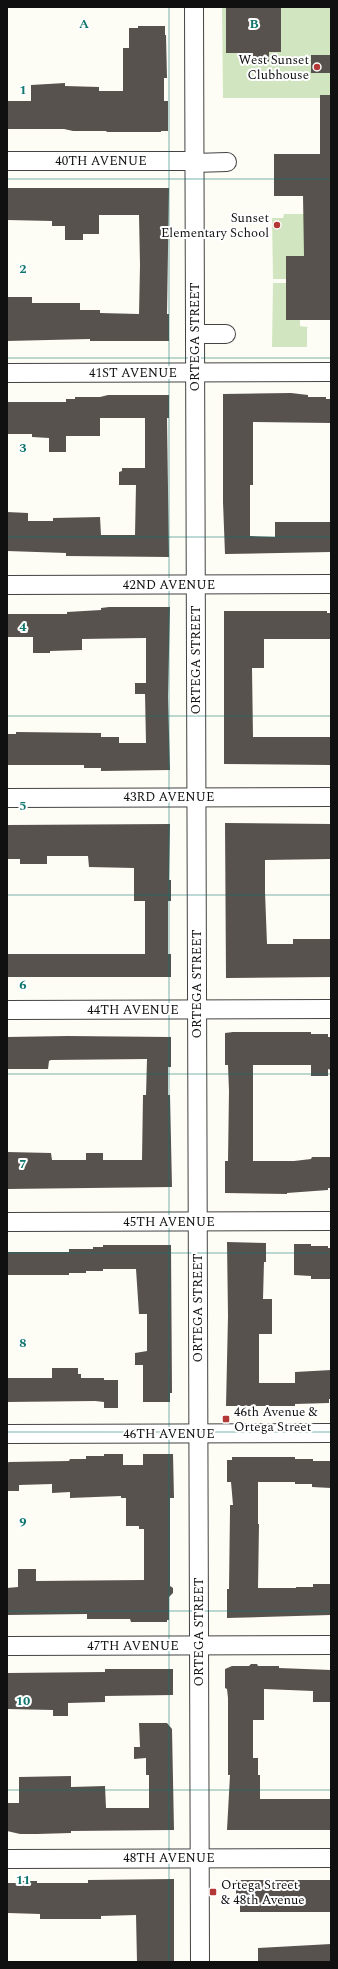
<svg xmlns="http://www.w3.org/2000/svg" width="338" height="1969" font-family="Spectral,serif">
	<rect width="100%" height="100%" fill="#fefdf5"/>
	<g fill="#d1e6c0">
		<polygon points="222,7 331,7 331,98 223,98"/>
		<polygon points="284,214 304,214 304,256 286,279 273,279 272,218 283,218"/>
		<polygon points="273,283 286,283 286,320 300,320 300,326 308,327 307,328 307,347 272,347"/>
	</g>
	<g fill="#58524e">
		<polygon points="226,7 281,8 281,52 269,52 269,62 253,61 253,53 226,53"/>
		<polygon points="138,26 165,26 165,35 166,35 167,78 164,78 164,101 168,101 168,131 161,131 161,132 106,132 107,131 73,131 64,129 7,129 7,101 31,101 31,85 65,83 65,86 99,87 99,91 123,91 123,48 129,48 129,28 138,28"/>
		<rect x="311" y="55" width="20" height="18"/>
		<polygon points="320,95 331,95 331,320 286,320 286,256 304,256 303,196 274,196 274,154 320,154"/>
		<polygon points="7,188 169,188 167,314 169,314 169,341 90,341 90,339 7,341 7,297 32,297 32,303 80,303 80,310 100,310 100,313 139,314 140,265 139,215 99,215 99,234 83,234 83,240 65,240 65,226 52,226 52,221 7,220"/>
		<polygon points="291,393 308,395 308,397 326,397 326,399 331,399 331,423 253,422 253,485 250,485 250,536 275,537 275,522 331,522 331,552 225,554 223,502 223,394"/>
		<polygon points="108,395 169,395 169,418 167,418 169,557 66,556 66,553 7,551 7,512 28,513 28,521 53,521 53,518 100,517 101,535 135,535 136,485 119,485 119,472 122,471 122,468 145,468 145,418 100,418 100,436 66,436 66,452 49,452 49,438 32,437 32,434 7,434 7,402 66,402 66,399 75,399 75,397 100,397"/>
		<polygon points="109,607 170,607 168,697 170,770 101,771 101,768 84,768 84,765 7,765 7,734 16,734 16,732 101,733 101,737 119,737 119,743 146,743 145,694 135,694 135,683 146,683 146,638 82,639 82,650 50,651 50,653 33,653 33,637 7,637 7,614 67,614 67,612 101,610 101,608"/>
		<polygon points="224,611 327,611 327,613 331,613 331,639 264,639 264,668 252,668 253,737 331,737 331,765 224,764"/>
		<polygon points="225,823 331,824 331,859 265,860 265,892 267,944 293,944 293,939 331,939 331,977 226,978"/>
		<polygon points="170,824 169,880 171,880 171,901 168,901 168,954 171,954 171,977 7,977 7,954 145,954 145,901 134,901 134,868 89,867 88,856 47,856 47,864 20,864 20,859 7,859 7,825"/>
		<polygon points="233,1032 311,1032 311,1034 328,1034 328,1037 331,1037 331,1070 328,1069 328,1076 311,1076 311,1065 253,1065 253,1161 294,1161 311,1159 312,1157 331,1157 331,1188 328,1188 328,1190 287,1193 287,1194 225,1193 225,1161 228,1161 229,1091 228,1065 225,1065 225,1033"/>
		<polygon points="68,1036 171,1037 171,1067 168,1067 168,1095 170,1095 172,1187 7,1189 7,1152 51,1153 52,1160 86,1160 86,1153 103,1153 103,1160 142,1160 143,1095 146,1095 147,1059 51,1060 49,1061 48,1069 7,1069 7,1037"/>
		<polygon points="227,1242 266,1243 266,1262 264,1262 263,1299 272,1299 272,1334 259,1334 259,1383 295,1383 295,1372 331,1370 331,1399 329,1399 329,1403 295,1404 295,1406 226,1406 228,1316"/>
		<polygon points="294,1244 311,1244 311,1246 328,1246 328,1248 331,1248 331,1279 311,1279 311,1276 294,1275"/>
		<polygon points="103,1245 171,1245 172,1393 170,1393 170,1402 143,1402 143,1365 135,1365 135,1353 147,1351 147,1314 139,1314 136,1269 103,1269 103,1271 86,1271 86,1273 69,1273 69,1275 7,1275 7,1252 69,1252 69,1249 93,1249 93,1247 103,1247"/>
		<polygon points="52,1368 78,1368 78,1374 81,1374 81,1378 104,1378 104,1380 118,1380 118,1408 104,1408 104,1402 95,1401 7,1402 7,1378 52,1378"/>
		<polygon points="104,1454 123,1454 123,1465 143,1465 143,1454 173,1454 174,1498 170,1498 170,1586 173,1588 173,1593 169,1597 169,1620 167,1620 167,1622 131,1622 130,1619 87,1619 87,1614 7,1615 7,1588 18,1587 18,1569 36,1569 36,1581 144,1580 144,1529 139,1529 139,1526 126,1526 126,1498 121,1498 121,1496 70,1498 70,1492 52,1493 52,1484 19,1485 19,1491 7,1491 7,1463 9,1462 69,1461 70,1459 86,1459 86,1456 104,1456"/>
		<polygon points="232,1457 295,1457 295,1459 313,1459 313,1461 330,1461 331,1488 312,1487 312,1484 295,1484 295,1482 258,1482 258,1524 259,1524 258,1588 296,1588 296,1587 313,1587 313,1584 331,1584 330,1615 227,1618 227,1589 229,1589 230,1510 230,1505 233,1505 231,1482 227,1482 227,1460 232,1460"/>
		<polygon points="251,1664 257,1664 258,1666 279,1666 279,1668 331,1670 331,1702 313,1702 313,1691 264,1689 264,1720 253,1720 253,1758 258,1758 258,1775 260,1775 260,1799 331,1799 331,1830 227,1830 230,1775 228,1775 228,1698 227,1689 225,1688 225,1669 232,1666 249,1666"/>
		<polygon points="105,1669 173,1669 173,1695 105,1696 105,1702 68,1703 68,1716 53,1716 53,1710 7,1709 7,1673 105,1672"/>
		<polygon points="139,1723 167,1723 172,1729 174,1830 71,1831 71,1833 37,1834 20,1834 7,1831 7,1803 19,1803 19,1777 71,1776 71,1787 105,1786 106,1808 149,1808 149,1775 146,1775 146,1758 134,1759 134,1747 140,1747"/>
		<polygon points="174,1879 174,1962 137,1962 136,1915 101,1916 101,1919 40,1919 40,1914 8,1913 7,1883 22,1883 22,1881 37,1881 37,1883 88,1883 88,1880"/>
		<polygon points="236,1880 331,1880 331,1912 240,1912 240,1903 236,1903"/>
		<polygon points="331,1944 331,1962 258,1962 258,1948"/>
	</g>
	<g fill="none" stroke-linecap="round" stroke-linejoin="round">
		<g stroke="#434343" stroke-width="20">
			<g id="minor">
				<polyline points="194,7 200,1962"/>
				<polyline points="7,161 194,161"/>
				<polyline points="194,163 227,162"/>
				<polyline points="195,334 226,334"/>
				<polyline points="7,373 331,372"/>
				<polyline points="7,585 331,584"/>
				<polyline points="7,798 331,797"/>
				<polyline points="7,1010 331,1009"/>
				<polyline points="7,1222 331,1221"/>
				<polyline points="7,1434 331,1433"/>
				<polyline points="7,1646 331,1645"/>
				<polyline points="7,1859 331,1858"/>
			</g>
		</g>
		<use href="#minor" stroke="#fff" stroke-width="18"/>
	</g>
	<path fill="none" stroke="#0f766e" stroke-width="1" stroke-opacity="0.55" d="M169 7V1962M7 179H331M7 358H331M7 537H331M7 716H331M7 895H331M7 1074H331M7 1253H331M7 1432H331M7 1611H331M7 1790H331"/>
	<g fill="#b43835" stroke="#fff" stroke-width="1.5">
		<circle cx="317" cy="67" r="4"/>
		<circle cx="277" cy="225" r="4"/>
		<rect x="222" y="1415" width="8" height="8" rx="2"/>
		<rect x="209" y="1888" width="8" height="8" rx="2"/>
	</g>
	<g text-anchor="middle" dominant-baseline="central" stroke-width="4" stroke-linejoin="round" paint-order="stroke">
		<g font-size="13" fill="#101010" stroke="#fff" text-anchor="end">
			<text x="309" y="60">West Sunset<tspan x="309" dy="15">Clubhouse</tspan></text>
			<text x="269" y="218">Sunset<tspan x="269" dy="15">Elementary School</tspan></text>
			<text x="234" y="1412" text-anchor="start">46th Avenue &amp;<tspan x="234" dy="15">Ortega Street</tspan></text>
			<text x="221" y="1885" text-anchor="start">Ortega Street<tspan x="221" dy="15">&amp; 48th Avenue</tspan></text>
		</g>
		<g font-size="13" fill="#101010" stroke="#fff">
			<text x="101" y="161">40TH AVENUE</text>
			<text transform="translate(195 337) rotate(-90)">ORTEGA STREET</text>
			<text x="133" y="373">41ST AVENUE</text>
			<text x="169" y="585">42ND AVENUE</text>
			<text transform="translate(196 660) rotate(-90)">ORTEGA STREET</text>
			<text x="169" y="797">43RD AVENUE</text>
			<text transform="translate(197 984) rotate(-90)">ORTEGA STREET</text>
			<text x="133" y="1010">44TH AVENUE</text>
			<text x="169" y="1222">45TH AVENUE</text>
			<text transform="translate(198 1308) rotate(-90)">ORTEGA STREET</text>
			<text x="169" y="1434">46TH AVENUE</text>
			<text transform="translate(199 1632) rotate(-90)">ORTEGA STREET</text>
			<text x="133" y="1646">47TH AVENUE</text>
			<text x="169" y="1858">48TH AVENUE</text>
		</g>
	</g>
	<g font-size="13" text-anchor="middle" font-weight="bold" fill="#0f766e" stroke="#fff" stroke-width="4" stroke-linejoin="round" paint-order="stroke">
		<text x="84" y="28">A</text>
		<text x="254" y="28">B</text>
		<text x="23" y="94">1</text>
		<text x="23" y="273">2</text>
		<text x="23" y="452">3</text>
		<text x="23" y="631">4</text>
		<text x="23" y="810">5</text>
		<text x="23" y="989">6</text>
		<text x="23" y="1168">7</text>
		<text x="23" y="1347">8</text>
		<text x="23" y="1526">9</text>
		<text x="23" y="1705">10</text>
		<text x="23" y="1884">11</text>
	</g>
	<rect width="338" height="1969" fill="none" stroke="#101010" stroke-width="16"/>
</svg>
